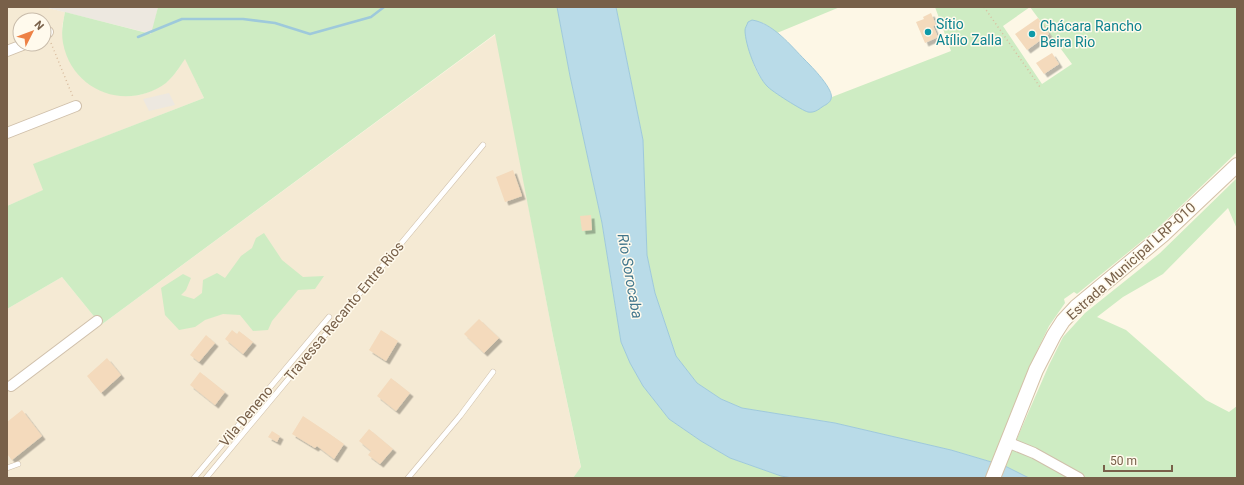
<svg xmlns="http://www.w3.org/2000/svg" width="1244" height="485" font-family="Roboto,sans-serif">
	<defs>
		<filter id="shadow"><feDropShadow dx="3.5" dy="3.5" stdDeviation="0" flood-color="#0004"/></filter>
	</defs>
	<rect width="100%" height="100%" fill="#fdf7e6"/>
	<g fill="#f5ead4" fill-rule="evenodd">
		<path d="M7 7H44L65 12 62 27 67 56 74 69 84 80 125 96 140 95 154 90 167 82 177 71 185 58 204 98 34 164 44 190 7 206ZM20 20H44V44H20Z"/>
		<polygon points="496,34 553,336 581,468 573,478 7,478 7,309 62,277 101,325"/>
	</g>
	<g fill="#ede8e0">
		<polygon points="44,7 158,7 152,34"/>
		<polygon points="169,93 175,105 149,111 143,99"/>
	</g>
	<g fill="#ceecc3">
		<path d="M158 7H557L570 76 602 223 621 342 630 363 643 386 669 419 701 441 730 458 781 476 792 478H573L581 467 553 336 495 34 101 325 62 277 7 309V206L43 190 33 164 204 98 185 59C179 68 174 76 166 83 126 112 72 91 63 43 61 32 63 22 65 12L151 34Z"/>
		<path d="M616 7H840L777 33C769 26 763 22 752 20 752 30 749 46 751 55 758 87 780 94 803 110L830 101 832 97 951 51 935 7H1030L1003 26 1042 84 1072 64 1030 7H1237V152L1158 228 1077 294 1074 292 1064 299 1065 303 1049 326 1038 349 992 462 951 450 835 423 742 408 721 399 697 383 676 356 655 293 647 255 643 140Z"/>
		<polygon points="1237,178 1237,229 1228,208 1163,274 1123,297 1097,317 1126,330 1206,400 1229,412 1237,406 1237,478 1029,478 1005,466 1049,365 1063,337 1085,313 1160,253"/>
		<polygon points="264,233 282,260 303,277 324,276 315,289 298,290 272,321 268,330 253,331 240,315 223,314 205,320 195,327 179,330 165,315 161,288 183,274 191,278 186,290 181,295 194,299 202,293 203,280 217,273 225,278 241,256 252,248 256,238"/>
	</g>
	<g fill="#b9dbe8" stroke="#9ec9db">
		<polygon points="557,7 616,7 643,140 647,255 655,293 676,356 697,383 721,399 742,408 835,423 951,450 1005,466 1029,478 792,478 781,476 730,458 701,441 669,419 643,386 630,363 621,342 602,223 570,76"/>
		<path d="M752 20C773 23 791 46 805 60 811 66 835 90 831 99 830 103 825 105 822 107 818 110 814 113 808 112 803 111 771 91 767 86 757 76 745 45 745 30 745 28 747 25 748 22Z"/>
	</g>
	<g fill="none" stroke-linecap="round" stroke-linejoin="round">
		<polyline stroke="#9ec9db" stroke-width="2.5" points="138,37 182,19 243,19 275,23 310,34 371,17 384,7"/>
	</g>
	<g fill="#f4dabc" filter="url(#shadow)">
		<polygon points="931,13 936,25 933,26 938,37 925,43 916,22 924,19 923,17"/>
		<polygon points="1038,18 1049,34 1027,50 1015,34"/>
		<polygon points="1052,53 1059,64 1044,74 1036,63"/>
		<polygon points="513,170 522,196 505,202 496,177"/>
		<polygon points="591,215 592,230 582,231 580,216"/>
		<polygon points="479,319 499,338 484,353 464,334"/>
		<polygon points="232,330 237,334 239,331 253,342 243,354 225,339"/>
		<polygon points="381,330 398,341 386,361 369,350"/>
		<polygon points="206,335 215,343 199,362 190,355"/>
		<polygon points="107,358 121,375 101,393 87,376"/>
		<polygon points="200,372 225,392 215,405 190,385"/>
		<polygon points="391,378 410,393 396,411 377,396"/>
		<polygon points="22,410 42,436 12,460 7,454 7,422"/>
		<polygon points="303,416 327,432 344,444 334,459 317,446 315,448 292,434"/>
		<polygon points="369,429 393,449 380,464 368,455 371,451 359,441"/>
		<polygon points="272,431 280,436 277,442 268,437"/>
	</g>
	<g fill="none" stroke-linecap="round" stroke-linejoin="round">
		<g stroke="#d0c0ab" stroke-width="6">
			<g id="lane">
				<polyline points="7,468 18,464"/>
				<polyline points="194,478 329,317"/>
				<polyline points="206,478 483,145"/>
				<polyline points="408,478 460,416 493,372"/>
			</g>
		</g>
		<g stroke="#d0c0ab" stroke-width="12">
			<g id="street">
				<polyline points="44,36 48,32"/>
				<polyline points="7,51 25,44"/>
				<polyline points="7,133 76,106"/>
				<polyline points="11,386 97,321"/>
				<polyline points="1007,442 1034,453 1079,478"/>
			</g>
		</g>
		<g stroke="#d3c1a8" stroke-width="16">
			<polyline id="secondary" points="993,478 1036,370 1054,335 1063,321 1076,307 1164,234 1237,165"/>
		</g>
		<g stroke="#d9bd9f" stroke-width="1.5" stroke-dasharray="1 3" stroke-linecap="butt">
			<polyline points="984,7 1040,87"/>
			<polyline points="51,43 73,97"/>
		</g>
		<use href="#lane" stroke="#fff" stroke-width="5"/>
		<use href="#street" stroke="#fff" stroke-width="10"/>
		<use href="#secondary" stroke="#fff" stroke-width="14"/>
	</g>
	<g fill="#0f9aa8" stroke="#fffaed" stroke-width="1.5">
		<circle cx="928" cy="32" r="4"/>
		<circle cx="1032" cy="34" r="4"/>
	</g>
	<g text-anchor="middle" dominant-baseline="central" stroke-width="3" stroke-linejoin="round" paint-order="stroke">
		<g font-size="14" fill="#0d838f" stroke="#fffaed" text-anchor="start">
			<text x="936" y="24">Sítio<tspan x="936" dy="16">Atílio Zalla</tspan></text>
			<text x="1040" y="26">Chácara Rancho<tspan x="1040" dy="16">Beira Rio</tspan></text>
		</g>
		<g font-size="14" fill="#786049" stroke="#fffaed">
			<text transform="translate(1131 261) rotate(-42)">Estrada Municipal LRP-010</text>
			<text transform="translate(344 311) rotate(-50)">Travessa Recanto Entre Rios</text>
			<text transform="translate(246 416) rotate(-50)">Vila Deneno</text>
		</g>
		<g font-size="15" font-style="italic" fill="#41768c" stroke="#fffaed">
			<text transform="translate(630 276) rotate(80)">Rio Sorocaba</text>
		</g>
	</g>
	<rect width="1244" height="485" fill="none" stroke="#786049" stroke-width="16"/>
	<g transform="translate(32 32) rotate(48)"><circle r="19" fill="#fffaed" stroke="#c9bcab"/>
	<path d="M0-3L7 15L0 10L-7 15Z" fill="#ed8145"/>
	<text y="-6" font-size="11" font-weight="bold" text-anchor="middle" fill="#786049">N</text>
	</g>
	<path d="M1104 465v6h68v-6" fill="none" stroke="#786049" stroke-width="2"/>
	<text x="1110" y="465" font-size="12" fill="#786049" stroke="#fffaed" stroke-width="3" paint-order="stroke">50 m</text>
</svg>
